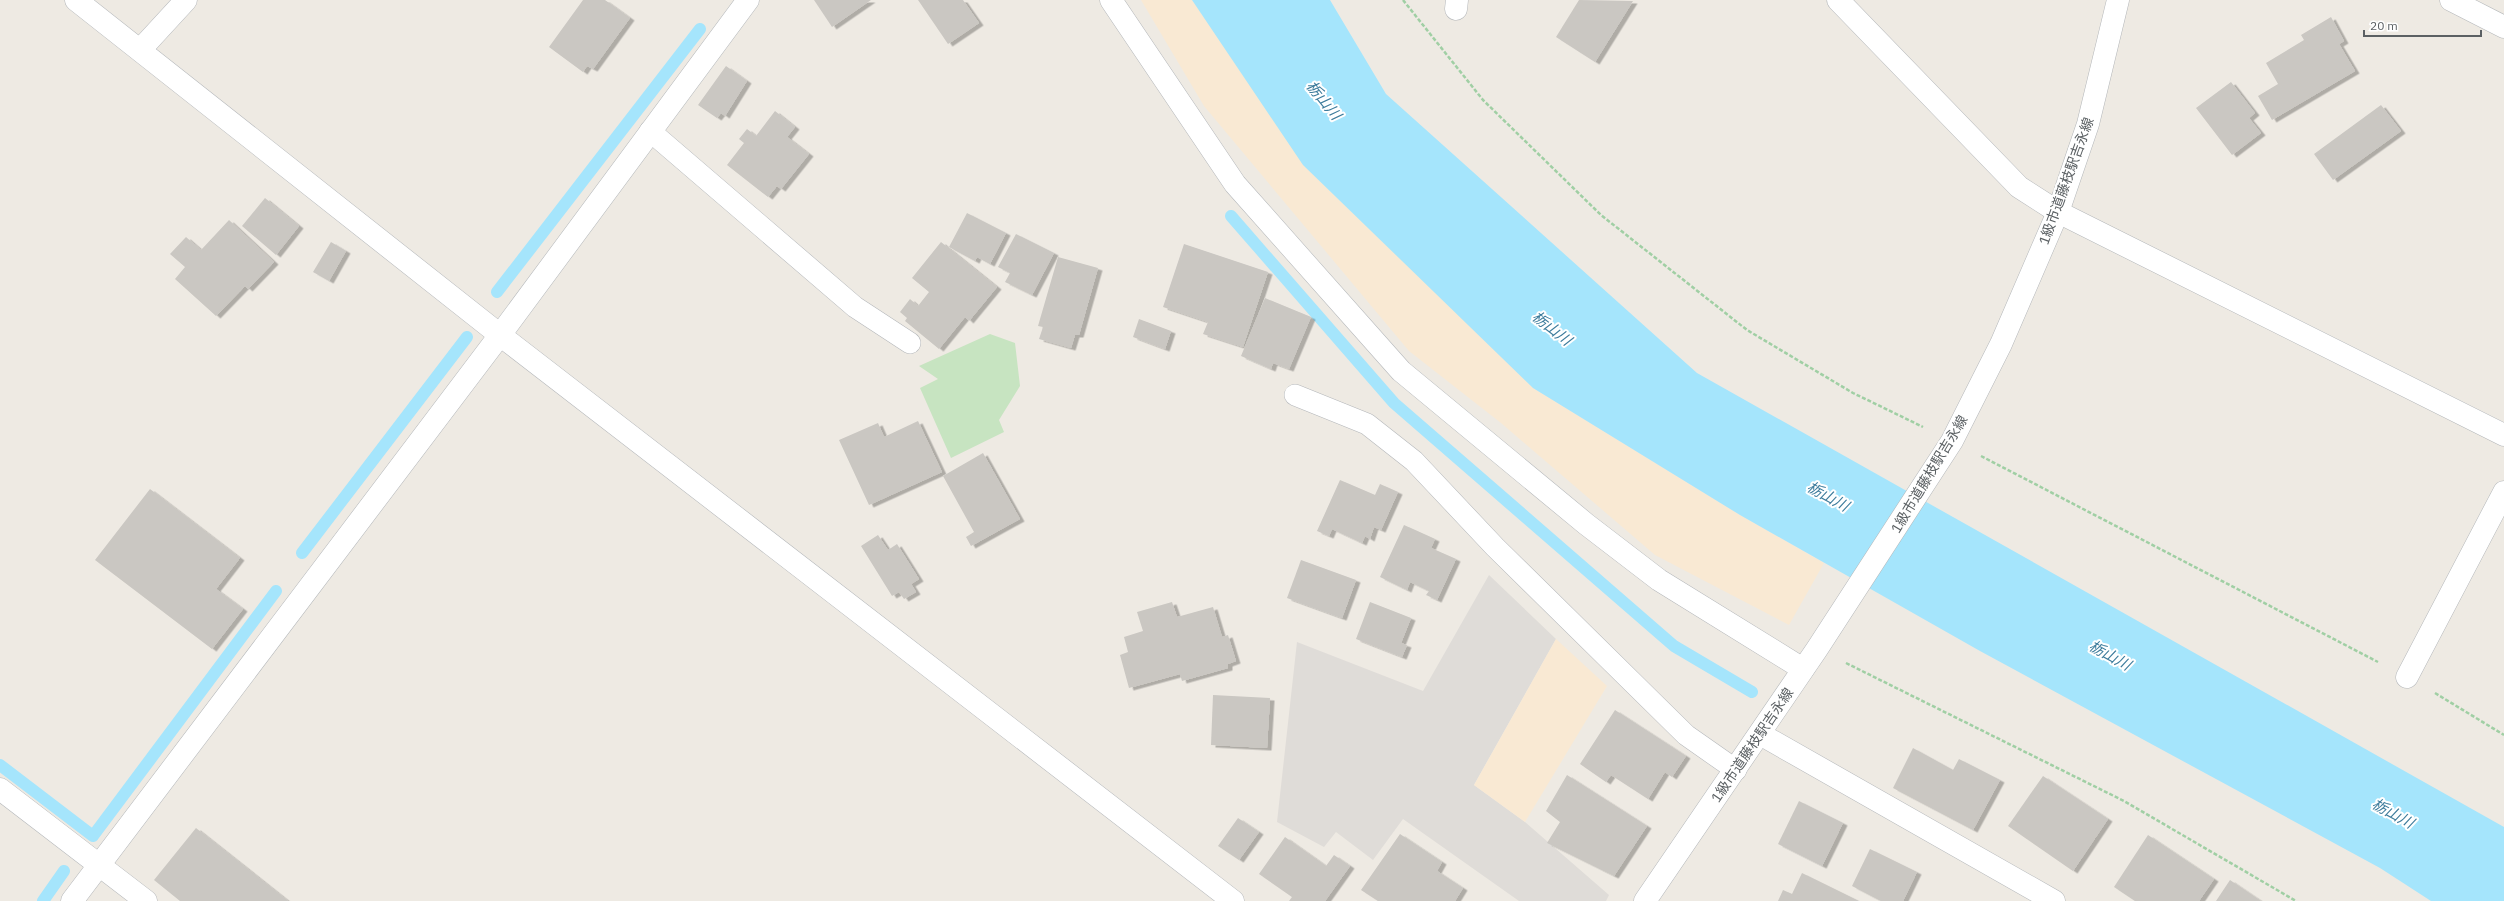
<svg xmlns="http://www.w3.org/2000/svg" width="2504" height="901" font-family="'IBM Plex Sans','Noto Sans JP',sans-serif">
	<defs>
		<filter id="shadow"><feDropShadow dx="4.5" dy="2.5" stdDeviation="0" flood-color="#0004"/></filter>
	</defs>
	<rect width="100%" height="100%" fill="#eeeae3"/>
	<polygon fill="#dfdcd8" points="1489,575 1556,639 1474,785 1525,822 1609,895 1606,901 1519,901 1403,819 1373,860 1336,832 1324,847 1277,822 1297,642 1423,691"/>
	<polygon fill="#c7e4c1" points="990,334 1015,343 1020,386 999,420 1004,432 951,458 920,388 938,379 919,366"/>
	<g fill="#f9e9d3">
		<polygon points="1141,0 1192,0 1533,388 1740,515 1824,563 1789,625 1655,555 1501,423 1409,351 1204,106"/>
		<polygon points="1556,639 1607,686 1525,822 1474,785"/>
	</g>
	<polygon fill="#a5e5fc" points="1192,0 1330,0 1386,94 1697,373 2504,827 2504,901 2431,901 2380,868 1980,651 1740,515 1533,388 1303,165"/>
	<g fill="none" stroke-linecap="round" stroke-linejoin="round">
		<g stroke="#a5e5fc" stroke-width="12">
			<polyline points="1231,216 1394,403 1674,646 1752,692"/>
			<polyline points="497,292 700,29"/>
			<polyline points="302,553 467,337"/>
			<polyline points="0,765 93,836 276,591"/>
			<polyline points="43,901 64,871"/>
		</g>
	</g>
	<g fill="#cac7c2" filter="url(#shadow)">
		<polygon points="583,0 605,0 630,18 593,69 587,66 583,72 549,47"/>
		<polygon points="814,0 871,0 832,27"/>
		<polygon points="918,0 963,0 979,23 948,44"/>
		<polygon points="1579,0 1633,1 1595,62 1556,37"/>
		<polygon points="2331,17 2344,41 2339,44 2355,71 2272,120 2258,96 2278,84 2266,63 2304,40 2301,35"/>
		<polygon points="726,66 747,81 725,116 721,113 717,118 698,105"/>
		<polygon points="2231,82 2255,113 2249,118 2261,133 2232,155 2196,108"/>
		<polygon points="2381,105 2401,131 2333,180 2314,154"/>
		<polygon points="775,111 795,127 787,137 809,154 781,189 777,186 768,197 727,165 744,143 739,139 747,129 756,136"/>
		<polygon points="265,198 299,226 276,255 242,226"/>
		<polygon points="967,213 1006,233 990,264 977,257 975,261 949,247"/>
		<polygon points="229,220 274,262 248,289 245,286 216,316 175,279 185,267 170,254 186,237 201,250"/>
		<polygon points="1016,234 1054,253 1032,295 1005,282 1010,273 998,267"/>
		<polygon points="331,242 346,251 329,281 313,272"/>
		<polygon points="941,242 997,287 969,321 965,317 939,349 905,321 907,318 900,312 910,299 918,306 929,292 912,278"/>
		<polygon points="1184,244 1268,272 1243,347 1203,334 1208,322 1163,307"/>
		<polygon points="1058,257 1098,268 1079,335 1075,335 1071,348 1039,339 1043,327 1038,326"/>
		<polygon points="1265,298 1311,317 1289,369 1273,363 1271,369 1241,356"/>
		<polygon points="1139,319 1171,331 1165,349 1133,337"/>
		<polygon points="918,421 942,472 869,505 839,440 878,423 884,437"/>
		<polygon points="983,453 1020,519 971,546 966,537 974,532 943,476"/>
		<polygon points="1340,480 1375,495 1380,484 1398,492 1381,530 1374,527 1370,539 1365,536 1362,543 1332,529 1329,536 1317,531"/>
		<polygon points="150,489 240,558 216,589 243,609 212,649 95,560"/>
		<polygon points="1404,525 1435,539 1431,548 1456,559 1437,600 1426,595 1429,591 1410,582 1407,590 1380,577"/>
		<polygon points="878,535 888,550 897,544 919,579 911,584 916,592 904,599 899,592 892,596 861,546"/>
		<polygon points="1301,560 1356,580 1342,618 1287,598"/>
		<polygon points="1172,602 1177,617 1213,607 1222,637 1228,635 1236,661 1228,664 1228,668 1182,681 1180,674 1129,688 1120,655 1128,652 1124,637 1143,631 1137,612"/>
		<polygon points="1370,602 1411,618 1401,643 1407,645 1402,657 1356,639"/>
		<polygon points="1213,695 1270,698 1267,748 1211,745"/>
		<polygon points="1615,710 1686,756 1672,777 1665,772 1648,799 1611,775 1606,782 1580,764"/>
		<polygon points="1913,748 1953,770 1959,759 2000,780 1973,830 1893,788"/>
		<polygon points="1567,775 1647,826 1614,876 1547,843 1560,822 1546,811"/>
		<polygon points="2043,776 2108,819 2073,871 2008,826"/>
		<polygon points="1799,801 1843,823 1822,866 1778,844"/>
		<polygon points="1238,818 1259,832 1239,860 1218,846"/>
		<polygon points="196,828 288,901 180,901 154,880"/>
		<polygon points="1400,834 1442,862 1437,871 1463,888 1455,901 1378,901 1361,890"/>
		<polygon points="2148,835 2214,879 2199,901 2135,901 2114,887"/>
		<polygon points="1285,837 1326,866 1334,855 1350,866 1325,901 1289,901 1292,897 1259,874"/>
		<polygon points="1870,849 1917,872 1903,901 1881,901 1852,886"/>
		<polygon points="1802,873 1859,901 1778,901 1783,890 1792,894"/>
		<polygon points="2230,880 2261,901 2216,901"/>
	</g>
	<g fill="none" stroke-linecap="round" stroke-linejoin="round">
		<g stroke="#b4b7ba" stroke-width="22">
			<g id="service">
				<polyline points="650,131 855,307 910,343"/>
				<polyline points="1295,395 1367,424 1414,461 1495,547 1686,735 1736,770"/>
			</g>
		</g>
		<g stroke="#b4b7ba" stroke-width="23">
			<g id="minor">
				<polyline points="76,0 500,335 1233,901"/>
				<polyline points="1111,0 1235,184 1401,371 1586,524 1659,580 1803,669"/>
				<polyline points="1838,0 2019,187 2058,212 2504,435"/>
				<polyline points="2451,0 2504,27"/>
				<polyline points="1456,9 1457,0"/>
				<polyline points="140,50 186,0"/>
				<polyline points="2407,677 2504,492"/>
				<polyline points="1760,734 2054,901"/>
				<polyline points="0,789 146,901"/>
				<polyline points="72,901 500,335 748,0"/>
			</g>
		</g>
		<g stroke="#b4b7ba" stroke-width="23">
			<polyline id="tertiary" points="1645,901 1817,649 1952,441 2001,344 2058,212 2088,124 2118,0"/>
		</g>
		<g stroke="#a0cfa4" stroke-width="2.5" stroke-dasharray="4 2" stroke-linecap="butt">
			<polyline points="1403,0 1483,100 1601,215 1747,330 1853,393 1923,427"/>
			<polyline points="1981,456 2378,662"/>
			<polyline points="1846,663 2124,801 2296,901"/>
			<polyline points="2435,693 2504,735"/>
		</g>
		<use href="#service" stroke="#fff" stroke-width="21"/>
		<use href="#minor" stroke="#fff" stroke-width="22"/>
		<use href="#tertiary" stroke="#fff" stroke-width="22"/>
	</g>
	<g text-anchor="middle" dominant-baseline="central" stroke-width="4" stroke-linejoin="round" paint-order="stroke">
		<g font-size="14" fill="#5b6063" stroke="#fff">
			<text transform="translate(2066 181) rotate(-70)">1級市道藤枝駅吉永線</text>
			<text transform="translate(1929 474) rotate(-59)">1級市道藤枝駅吉永線</text>
			<text transform="translate(1752 745) rotate(-56)">1級市道藤枝駅吉永線</text>
		</g>
		<g font-size="15" font-style="italic" fill="#3d7c9c" stroke="#fff">
			<text transform="translate(1324 100) rotate(51)">栃山川</text>
			<text transform="translate(1552 328) rotate(38)">栃山川</text>
			<text transform="translate(1828 496) rotate(29)">栃山川</text>
			<text transform="translate(2110 655) rotate(29)">栃山川</text>
			<text transform="translate(2393 813) rotate(29)">栃山川</text>
		</g>
	</g>
	<path d="M2364 30v6h117v-6" fill="none" stroke="#5b6063" stroke-width="2"/>
	<text x="2370" y="30" font-size="12" fill="#5b6063" stroke="#ffffff" stroke-width="3" paint-order="stroke">20 m</text>
</svg>
